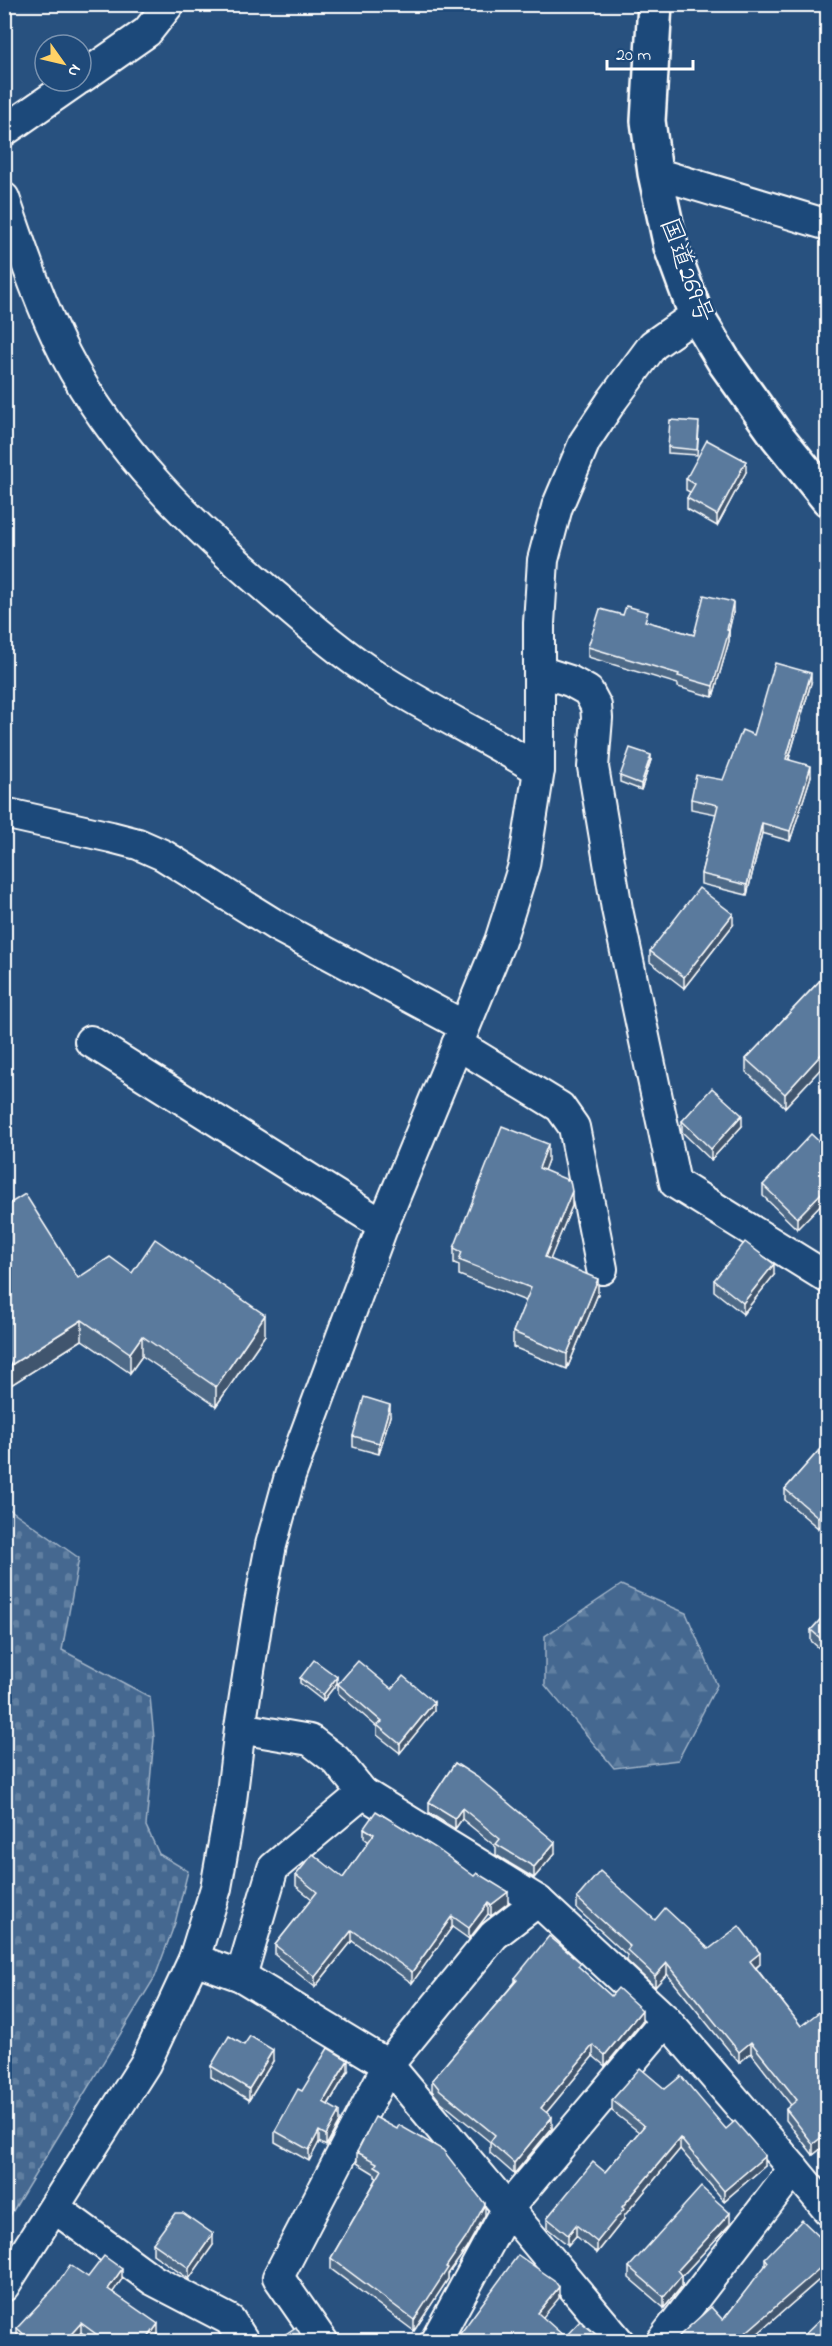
<svg xmlns="http://www.w3.org/2000/svg" width="832" height="2346" font-family="'Indie Flower','Klee One',sans-serif">
	<defs>
		<pattern id="forest-firs" width="22" height="20" patternUnits="userSpaceOnUse" patternTransform="scale(1.5)"><rect width="22" height="20" fill="#446890"/><path d="M5 1l3.5 6h-7zM16 11l3.5 6h-7z" fill="#607fa1"/></pattern>
		<pattern id="cemetery-stones" width="16" height="16" patternUnits="userSpaceOnUse" patternTransform="scale(1.5)"><rect width="16" height="16" fill="#446890"/><path d="M2 7V4a2 2 0 0 1 4 0v3zM10 15v-3a2 2 0 0 1 4 0v3z" fill="#607fa1"/></pattern>
	</defs>
	<rect width="100%" height="100%" fill="#28517f"/>
	<filter id="ink" filterUnits="userSpaceOnUse"><feTurbulence type="fractalNoise" baseFrequency=".0167" numOctaves="2"/><feDisplacementMap in="SourceGraphic" scale="12" xChannelSelector="R" yChannelSelector="G"/><feConvolveMatrix kernelMatrix="1 2 1 2 8 2 1 2 1" color-interpolation-filters="sRGB"/></filter>
	<g filter="url(#ink)">
		<polygon fill="url(#forest-firs)" stroke="#a2b4c8" stroke-width="1.5" points="621,1585 686,1613 717,1685 678,1760 614,1768 545,1685 545,1636"/>
		<polygon fill="url(#cemetery-stones)" stroke="#a2b4c8" stroke-width="1.5" points="5,1506 79,1558 62,1650 150,1697 154,1738 146,1826 159,1854 188,1871 175,1923 155,1977 5,2224"/>
		<g fill="none" stroke-linecap="round" stroke-linejoin="round">
			<g stroke="#fff" stroke-width="34">
				<g id="minor">
					<polyline points="81,78 147,32 169,4"/>
					<polyline points="4,131 76,81"/>
					<polyline points="655,173 828,225"/>
					<path d="M4 198C22 250 40 305 65 354 115 451 193 526 275 596 308 624 342 654 378 677 430 711 487 737 539 770"/>
					<polyline points="539,671 570,681 588,691 596,706 597,718 593,767 617,909 675,1183 828,1278"/>
					<polyline points="4,813 111,837 138,844 163,855 277,926 464,1026"/>
					<polyline points="90,1041 383,1225"/>
					<polyline points="457,1044 560,1107 574,1127 602,1269"/>
					<polyline points="240,1728 310,1740 336,1760 363,1793 273,1868 241,1976"/>
					<polyline points="363,1793 538,1901"/>
					<polyline points="194,1959 241,1976 388,2065 619,2342"/>
					<polyline points="55,2208 153,2280 230,2320 244,2342"/>
					<polyline points="4,2286 145,2064 194,1959 216,1888 230,1809 240,1728 258,1613 271,1545 290,1476 383,1225 500,941 524,865 539,770 539,623 543,560 557,507 585,441 613,399 653,345 696,315"/>
					<polyline points="323,2342 278,2277 388,2065 494,1935 538,1901 666,2020 794,2169 828,2210"/>
					<polyline points="435,2342 508,2208 666,2020"/>
					<polyline points="661,2342 794,2169"/>
				</g>
			</g>
			<g stroke="#fff" stroke-width="38">
				<polyline id="highway" points="655,4 648,121 655,173 671,247 696,315 725,363 777,436 828,499"/>
			</g>
			<use href="#minor" stroke="#1f4a7a" stroke-width="30"/>
			<use href="#highway" stroke="#1f4a7a" stroke-width="33"/>
		</g>
		<g fill="#4d6987" stroke="#fff" stroke-width="1.5">
			<polygon points="699,428 697,455 668,453 668,447"/>
			<polygon points="746,472 717,526 687,509 687,498 690,492 686,490 686,479"/>
			<polygon points="733,613 729,631 729,641 713,697 678,687 678,684 588,657 588,647 648,622 694,635"/>
			<polygon points="811,683 789,759 811,776 790,841 762,833 747,895 701,884 701,874 716,814 691,809 691,799 723,780 754,735"/>
			<polygon points="651,760 641,790 620,782 620,776"/>
			<polygon points="733,925 684,988 650,962 650,951"/>
			<polygon points="828,972 828,1061 785,1107 746,1072 746,1059"/>
			<polygon points="682,1121 742,1126 711,1160 682,1132"/>
			<polygon points="828,1150 828,1197 797,1229 763,1196 763,1185"/>
			<polygon points="548,1160 544,1170 572,1206 550,1259 598,1294 567,1369 513,1347 513,1332 526,1301 459,1275 459,1265 454,1263 454,1248"/>
			<polygon points="4,1207 78,1278 132,1273 265,1335 216,1406 142,1356 130,1373 82,1340 11,1385 4,1375"/>
			<polygon points="774,1275 743,1314 714,1291 714,1280"/>
			<polygon points="390,1416 379,1454 353,1447 353,1436"/>
			<polygon points="828,1440 828,1517 818,1528 785,1500 785,1489"/>
			<polygon points="828,1611 828,1656 811,1641 811,1630"/>
			<polygon points="300,1678 337,1683 323,1701 300,1683"/>
			<polygon points="338,1684 392,1689 434,1711 400,1753 377,1735 377,1727 338,1693"/>
			<polygon points="455,1763 555,1853 534,1878 496,1855 496,1847 462,1819 455,1829 429,1813 429,1802"/>
			<polygon points="364,1828 508,1903 491,1916 488,1914 469,1939 452,1927 412,1983 352,1941 315,1987 275,1955 275,1945 312,1899 296,1886 296,1875 343,1878 369,1842 364,1838"/>
			<polygon points="577,1898 655,1920 709,1949 760,1964 756,1968 801,2026 828,2024 828,2143 813,2155 786,2120 786,2109 791,2105 751,2053 739,2063 667,1974 655,1987 627,1961 627,1955 577,1909"/>
			<polygon points="581,1969 611,1996 642,2021 605,2066 593,2056 546,2113 552,2128 514,2174 490,2153 490,2142 440,2101 432,2091 432,2080 515,1982 515,1978"/>
			<polygon points="273,2061 249,2100 211,2077 211,2066"/>
			<polygon points="348,2071 328,2105 339,2122 326,2146 319,2142 309,2161 275,2142 275,2131 302,2091"/>
			<polygon points="665,2089 726,2129 765,2166 724,2201 680,2149 624,2216 624,2219 597,2253 576,2236 568,2245 547,2228 547,2218 605,2172 639,2132 612,2111 612,2100"/>
			<polygon points="357,2152 485,2215 466,2249 448,2274 448,2279 414,2331 331,2269 331,2258 377,2178 375,2177 375,2174 357,2163"/>
			<polygon points="730,2224 682,2276 682,2286 664,2308 629,2278 629,2267"/>
			<polygon points="153,2243 213,2245 189,2279 153,2254"/>
			<polygon points="828,2245 828,2272 748,2342 674,2342 723,2320 765,2267 765,2258"/>
			<polygon points="88,2277 122,2279 112,2292 158,2334 152,2342 94,2342 81,2332 73,2342 22,2342 17,2338 17,2328"/>
		</g>
		<g fill="#3f556e" stroke="#fff" stroke-width="1.5">
			<polygon points="746,461 746,472 717,526 717,515"/>
			<polygon points="733,602 733,613 728,633 729,631 729,641 713,697 713,686"/>
			<polygon points="811,673 811,683 786,768 786,759"/>
			<polygon points="651,755 651,760 641,790 641,784"/>
			<polygon points="811,766 811,776 790,841 790,831"/>
			<polygon points="762,823 762,833 747,895 747,885"/>
			<polygon points="733,914 733,925 684,988 684,977"/>
			<polygon points="828,1047 828,1061 785,1107 785,1094"/>
			<polygon points="742,1115 742,1126 711,1160 711,1149"/>
			<polygon points="548,1144 548,1160 539,1184 539,1168"/>
			<polygon points="828,1186 828,1197 797,1229 797,1218"/>
			<polygon points="572,1191 572,1206 545,1272 545,1257"/>
			<polygon points="774,1264 774,1275 743,1314 743,1303"/>
			<polygon points="598,1279 598,1294 567,1369 567,1354"/>
			<polygon points="265,1315 265,1335 216,1406 216,1387"/>
			<polygon points="82,1320 82,1340 11,1385 11,1365"/>
			<polygon points="142,1336 142,1356 130,1373 130,1353"/>
			<polygon points="390,1405 390,1416 379,1454 379,1443"/>
			<polygon points="828,1506 828,1517 818,1528 818,1517"/>
			<polygon points="337,1677 337,1683 323,1701 323,1695"/>
			<polygon points="434,1702 434,1711 400,1753 400,1744"/>
			<polygon points="462,1808 462,1819 455,1829 455,1818"/>
			<polygon points="555,1842 555,1853 534,1878 534,1867"/>
			<polygon points="508,1892 508,1903 491,1916 491,1905"/>
			<polygon points="488,1903 488,1914 469,1939 469,1928"/>
			<polygon points="452,1916 452,1927 412,1983 412,1972"/>
			<polygon points="352,1930 352,1941 315,1987 315,1977"/>
			<polygon points="760,1953 760,1964 750,1972 750,1961"/>
			<polygon points="667,1963 667,1974 655,1987 655,1976"/>
			<polygon points="642,2010 642,2021 605,2066 605,2055"/>
			<polygon points="751,2042 751,2053 739,2063 739,2052"/>
			<polygon points="593,2045 593,2056 541,2119 541,2108"/>
			<polygon points="273,2050 273,2061 249,2100 249,2089"/>
			<polygon points="348,2060 348,2071 323,2113 323,2102"/>
			<polygon points="339,2111 339,2122 326,2146 326,2135"/>
			<polygon points="552,2117 552,2128 514,2174 514,2163"/>
			<polygon points="319,2131 319,2142 309,2161 309,2150"/>
			<polygon points="828,2132 828,2143 813,2155 813,2144"/>
			<polygon points="680,2138 680,2149 624,2216 624,2219 597,2253 597,2242 622,2207"/>
			<polygon points="765,2156 765,2166 724,2201 724,2191"/>
			<polygon points="485,2204 485,2215 466,2249 448,2274 448,2279 414,2331 414,2320 446,2267"/>
			<polygon points="730,2213 730,2224 682,2276 682,2286 664,2308 664,2297 678,2270"/>
			<polygon points="576,2225 576,2236 568,2245 568,2235"/>
			<polygon points="213,2234 213,2245 189,2279 189,2268"/>
			<polygon points="828,2255 828,2272 748,2342 735,2342"/>
			<polygon points="122,2269 122,2279 108,2299 108,2289"/>
			<polygon points="559,2287 559,2298 538,2323 538,2313"/>
			<polygon points="81,2323 81,2332 73,2342 64,2342"/>
			<polygon points="158,2324 158,2334 152,2342 145,2342"/>
		</g>
		<g fill="#5a7a9d" stroke="#fff" stroke-width="1.5">
			<polygon points="670,420 699,422 697,450 668,447"/>
			<polygon points="707,440 746,461 717,515 687,498 695,484 686,479"/>
			<polygon points="704,595 733,602 727,630 729,631 713,686 678,676 679,674 588,647 600,609 623,615 626,606 648,612 645,621 694,635"/>
			<polygon points="775,663 811,673 786,759 811,766 790,831 762,823 747,885 701,874 718,805 691,799 696,775 723,780 742,730 754,735"/>
			<polygon points="630,748 651,755 641,784 620,776"/>
			<polygon points="699,888 733,914 684,977 650,951"/>
			<polygon points="828,972 828,1047 785,1094 746,1059"/>
			<polygon points="712,1088 742,1115 711,1149 682,1121"/>
			<polygon points="502,1126 548,1144 539,1168 570,1181 572,1191 545,1257 598,1279 567,1354 513,1332 531,1288 459,1260 462,1252 454,1248"/>
			<polygon points="811,1134 828,1150 828,1186 797,1218 763,1185"/>
			<polygon points="25,1194 78,1278 110,1257 132,1273 155,1239 265,1315 216,1387 142,1336 130,1353 82,1320 11,1365 4,1355 4,1207"/>
			<polygon points="745,1242 774,1264 743,1303 714,1280"/>
			<polygon points="364,1397 390,1405 379,1443 353,1436"/>
			<polygon points="828,1440 828,1506 818,1517 785,1489"/>
			<polygon points="828,1611 828,1645 811,1630"/>
			<polygon points="314,1660 337,1677 323,1695 300,1678"/>
			<polygon points="358,1661 392,1689 403,1676 434,1702 400,1744 377,1725 382,1722 338,1684"/>
			<polygon points="455,1763 477,1777 555,1842 534,1867 496,1844 500,1839 462,1808 455,1818 429,1802"/>
			<polygon points="376,1811 436,1848 474,1876 477,1873 508,1892 491,1905 488,1903 469,1928 452,1916 412,1972 352,1930 315,1977 275,1945 317,1892 296,1875 313,1854 343,1878 374,1834 364,1828"/>
			<polygon points="600,1871 655,1920 665,1908 709,1949 739,1926 760,1953 750,1961 801,2026 819,2012 828,2024 828,2132 813,2144 786,2109 797,2100 751,2042 739,2052 667,1963 655,1976 627,1950 630,1946 577,1898"/>
			<polygon points="549,1936 581,1963 578,1966 611,1996 618,1988 642,2010 605,2055 593,2045 541,2108 552,2117 514,2163 490,2142 495,2135 440,2090 432,2080 517,1980 515,1978"/>
			<polygon points="229,2036 244,2045 250,2036 273,2050 249,2089 211,2066"/>
			<polygon points="328,2048 348,2060 323,2102 339,2111 326,2135 319,2131 309,2150 275,2131 298,2089 302,2091"/>
			<polygon points="640,2068 665,2089 681,2076 726,2129 735,2121 765,2156 724,2191 680,2138 622,2207 624,2209 597,2242 576,2225 568,2235 547,2218 593,2162 605,2172 644,2126 612,2100"/>
			<polygon points="375,2117 397,2129 399,2125 443,2150 485,2204 466,2238 446,2267 448,2268 414,2320 331,2258 382,2170 375,2166 377,2163 357,2152"/>
			<polygon points="701,2187 730,2213 678,2270 682,2275 664,2297 629,2267"/>
			<polygon points="175,2213 183,2213 213,2234 189,2268 153,2243"/>
			<polygon points="802,2220 828,2245 828,2255 827,2256 828,2257 828,2261 735,2342 674,2342 681,2334 711,2307 723,2320 768,2262 765,2258"/>
			<polygon points="518,2255 554,2280 559,2287 538,2313 565,2337 580,2321 605,2342 454,2342"/>
			<polygon points="104,2256 122,2269 108,2289 158,2324 145,2342 107,2342 81,2323 64,2342 32,2342 17,2328 55,2287 70,2265 88,2277"/>
			<polygon points="828,2312 828,2342 797,2342"/>
			<polygon points="296,2327 305,2342 274,2342"/>
		</g>
	</g>
	<g text-anchor="middle" dominant-baseline="central" stroke-width="5" stroke-linejoin="round" paint-order="stroke">
		<g font-size="26" fill="#fff" stroke="#1f4a7a">
			<text transform="translate(685 271) rotate(70)">国道269号</text>
		</g>
	</g>
	<rect width="832" height="2346" fill="none" stroke="#1f4a7a" stroke-width="24"/>
	<rect x="12" y="12" width="808" height="2322" fill="none" stroke="#fff" stroke-width="2" filter="url(#ink)"/>
	<g transform="translate(63 63) rotate(124)"><circle r="28" fill="#1f4a7a" stroke="#7992af" stroke-width="1.5"/>
	<path d="M0-4.5L10 22L0 15L-10 22Z" fill="#ffd166"/>
	<text y="-9" font-size="16" font-weight="bold" text-anchor="middle" fill="#ffffff">N</text>
	</g>
	<path d="M607 60v9h86v-9" fill="none" stroke="#ffffff" stroke-width="3"/>
	<text x="616" y="60" font-size="18" fill="#ffffff" stroke="#1f4a7a" stroke-width="4.5" paint-order="stroke">20 m</text>
</svg>
